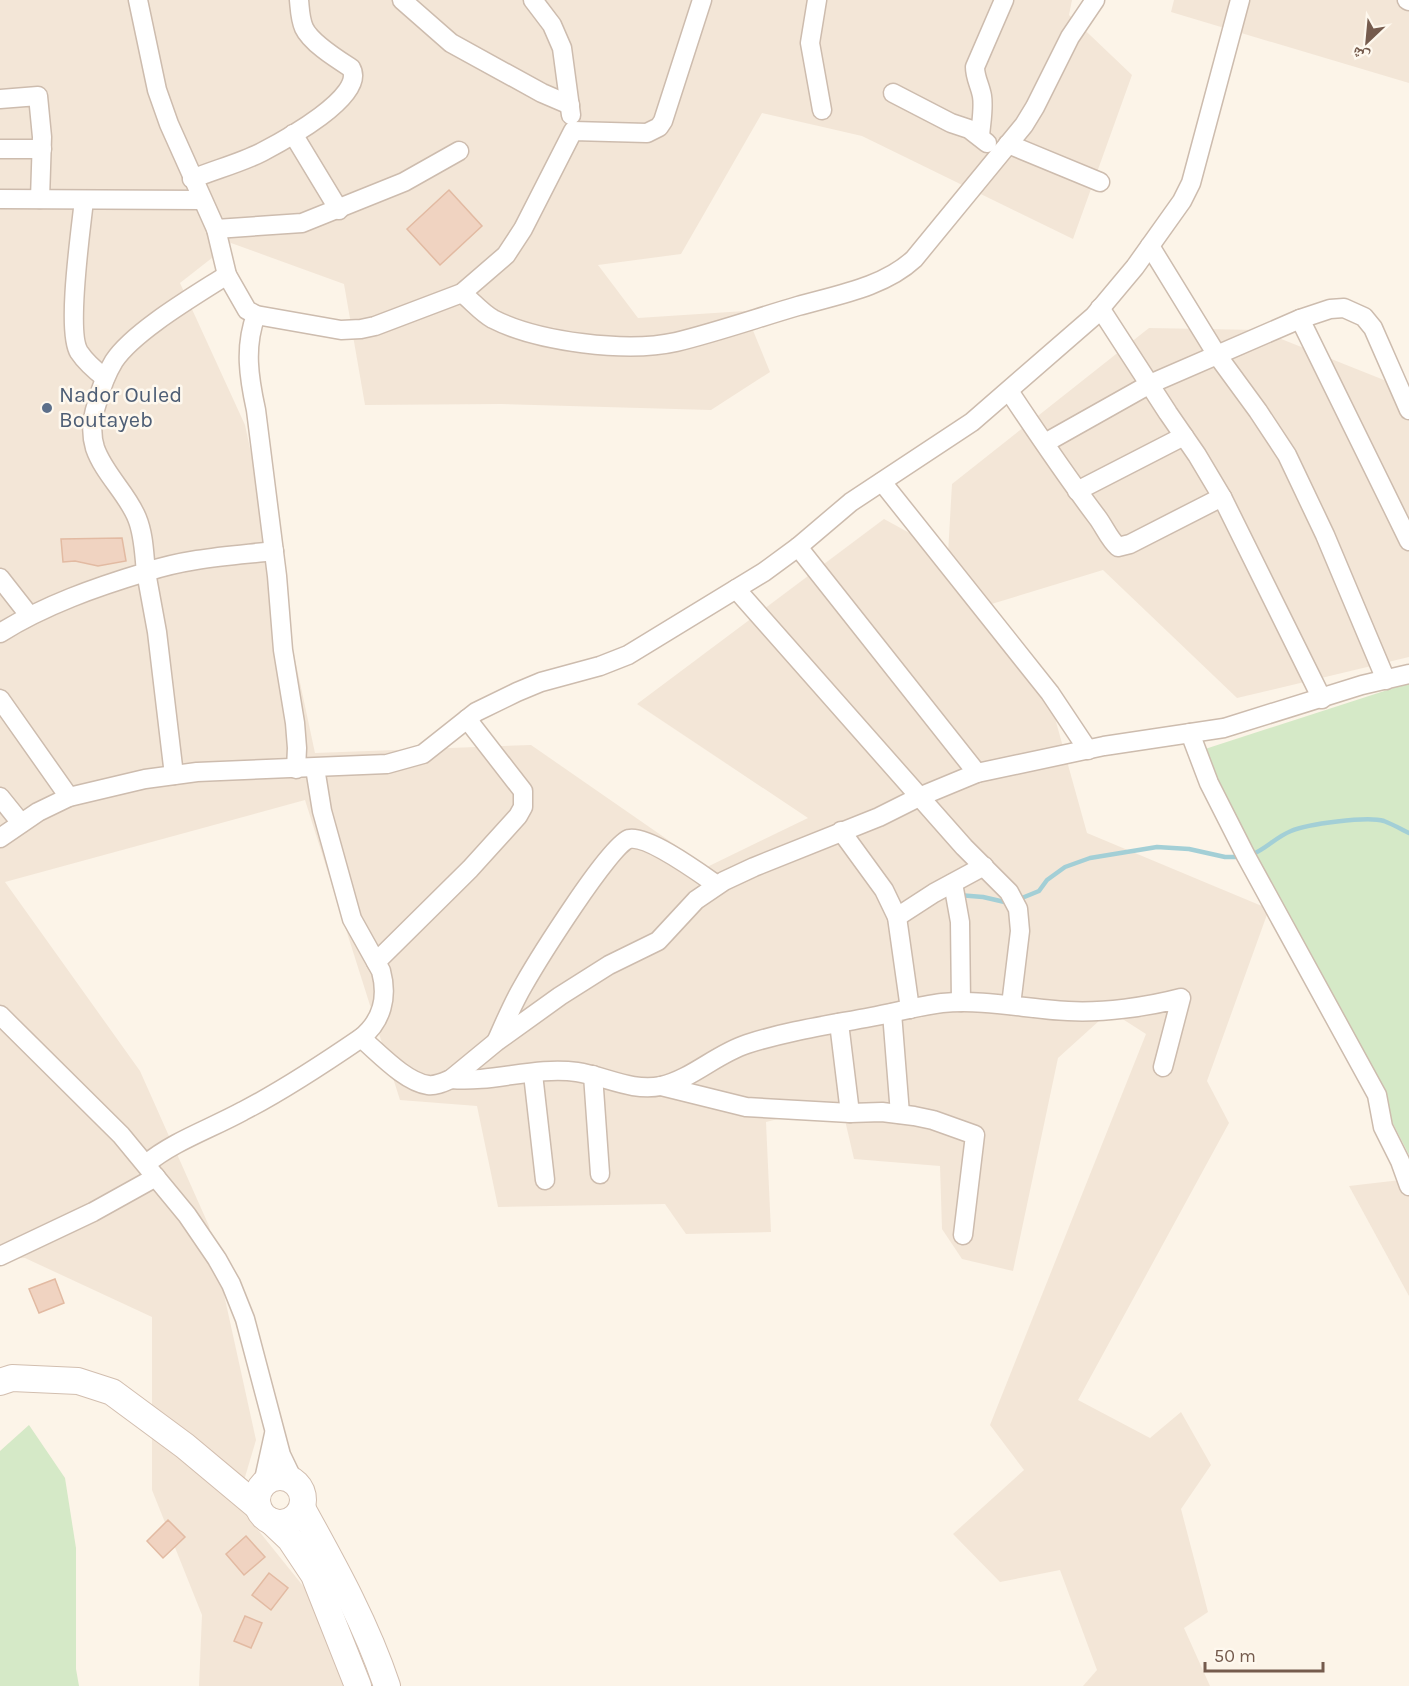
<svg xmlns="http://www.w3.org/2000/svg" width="1409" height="1686" font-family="Karla,'Noto Naskh Arabic',sans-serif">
	<rect width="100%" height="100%" fill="#fcf4e8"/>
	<g fill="#f3e6d7">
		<polygon points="0,0 1072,0 1069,15 1132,75 1073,239 862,136 762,113 681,254 598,265 638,318 745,311 770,372 711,410 501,404 365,405 344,284 231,243 180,283 245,425 315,753 531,745 707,867 808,818 637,704 884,519 948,554 952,484 1149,328 1259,330 1409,390 1409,657 1237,698 1103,570 975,609 1053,711 1087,833 1269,909 1207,1081 1229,1123 1078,1400 1150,1438 1181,1412 1211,1465 1181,1509 1208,1612 1184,1628 1210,1686 1083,1686 1097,1670 1060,1570 1000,1582 953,1534 1024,1470 990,1425 1146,1034 1110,1011 1058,1058 1013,1271 962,1259 942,1229 940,1166 854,1159 841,1103 766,1122 771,1232 686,1234 665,1204 498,1207 477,1106 400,1100 305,800 5,882 140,1071 209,1226 256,1440 237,1504 320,1607 347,1686 199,1686 202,1615 152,1490 152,1317 25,1258 0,1259"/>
		<polygon points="1174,0 1409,0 1409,83 1171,12"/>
		<polygon points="1409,1179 1409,1296 1349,1186"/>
	</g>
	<g fill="#d5e9c7">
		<polygon points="1409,683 1409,1155 1202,750"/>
		<polygon points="29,1425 65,1478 76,1548 76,1669 79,1686 0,1686 0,1451"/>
	</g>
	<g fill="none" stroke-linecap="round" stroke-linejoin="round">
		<g stroke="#a3cfd6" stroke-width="4.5">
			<path d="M1251 855C1266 849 1276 837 1291 831 1307 824 1367 816 1384 821 1392 824 1401 829 1409 833"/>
			<polyline points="958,895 983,897 1009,903"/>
			<polyline points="1017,900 1039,891 1047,880 1065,867 1090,858 1157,847 1189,849 1225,857 1243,857"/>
		</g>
	</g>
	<g fill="#f0d3c1" stroke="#e2baa2" stroke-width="1.5">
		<polygon points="449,190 482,226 440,265 407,229"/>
		<polygon points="122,538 126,561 98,566 75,561 63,562 61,539"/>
		<polygon points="55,1279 64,1303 39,1313 29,1289"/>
		<polygon points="168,1520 185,1537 163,1558 147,1541"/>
		<polygon points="246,1536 265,1557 244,1575 226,1554"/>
		<polygon points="269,1573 288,1588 271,1610 252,1595"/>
		<polygon points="245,1616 262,1623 251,1648 234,1641"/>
	</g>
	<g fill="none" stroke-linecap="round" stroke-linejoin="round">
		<g stroke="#cdbcae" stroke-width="21">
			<g id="street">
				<polyline points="138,0 157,90 169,124 216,229 227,275 247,310 256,315 341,330 361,329 375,326 462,293 506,255 523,229 573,131 647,133 659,127 663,121 702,0"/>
				<polyline points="402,0 451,43 542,93 570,105"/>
				<polyline points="533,0 552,25 562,48 571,115"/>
				<polyline points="817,0 810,43 822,110"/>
				<polyline points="1407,0 1409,1"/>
				<polyline points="893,93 951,123 969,129 987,143"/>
				<polyline points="0,99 38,96 42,137 40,199"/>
				<polyline points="293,134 339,210"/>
				<path d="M980 136C981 123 984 108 982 96 980 85 975 78 975 67L1004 0"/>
				<polyline points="1008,144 1100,182"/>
				<polyline points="0,149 42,149"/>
				<path d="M192 179C214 170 243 162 262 152 283 141 367 96 351 68 337 59 311 43 304 28 300 19 300 10 299 0"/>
				<polyline points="0,199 202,200"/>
				<path d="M84 200C81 229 66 331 79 352 85 361 96 371 105 378"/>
				<polyline points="216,229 302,223 404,182 459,151"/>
				<polyline points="1150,246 1217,355 1258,411 1287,455 1325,535 1386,680"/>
				<path d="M462 293C472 301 482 313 493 319 538 342 627 353 676 342 717 332 757 318 798 306 837 295 884 287 914 259L1024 125 1035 107 1070 37 1095 0"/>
				<polyline points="1100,308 1168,413 1197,455 1222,497 1322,699"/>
				<path d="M256 315C244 347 249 378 256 410L277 576 283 650 295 723 297 748 296 769"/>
				<polyline points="1300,319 1409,541"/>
				<path d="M1009 391C1037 433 1066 476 1097 517 1104 526 1109 539 1118 547L1130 544 1222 497"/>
				<polyline points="1045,443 1150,384 1300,319 1330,309 1344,308 1364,317 1373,328 1409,410"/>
				<polyline points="882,482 1050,693 1088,750"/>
				<polyline points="1077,491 1184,436"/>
				<polyline points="798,547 977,773"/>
				<polyline points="0,578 29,615"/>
				<polyline points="736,589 964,847 1009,892 1018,909 1020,931 1011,1005"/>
				<path d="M0 633C45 605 96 587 146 572 144 554 144 535 137 518 127 493 104 474 95 448 90 432 92 418 97 403 101 388 106 374 114 361 134 331 196 295 227 275"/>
				<polyline points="0,699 69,797"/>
				<polyline points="1190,733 1209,783 1246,856 1377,1095 1383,1127 1400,1161 1409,1186"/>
				<path d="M174 775 157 632 146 572C188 558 230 556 274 551"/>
				<polyline points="0,797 21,823"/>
				<polyline points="841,831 884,890 897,917 910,1009"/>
				<polyline points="0,838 38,812 69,797 145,779 197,772 387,764 423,754 476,712 517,692 541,682 600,666 628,655 764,572 798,547 851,502 972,422 1094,316 1135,267 1182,201 1191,183 1240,0"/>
				<polyline points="953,883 960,922 961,1002"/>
				<polyline points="897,917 934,893 984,866"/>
				<polyline points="376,962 470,869 518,816 523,807 523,791 467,719"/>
				<polyline points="892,1013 900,1114"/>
				<polyline points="0,1015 121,1135 187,1215 217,1259 231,1284 245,1319 281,1455 293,1480"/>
				<polyline points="839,1023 850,1113"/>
				<path d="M361 1038C378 1052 405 1082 428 1085 436 1086 444 1082 451 1079L496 1042 560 996 609 965 658 941 696 900 724 881 754 867 879 817 919 797 977 773 1104 746 1224 728 1362 685 1409 674"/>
				<path d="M497 1040C505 1022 513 1003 523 986 536 963 610 844 629 839 648 835 701 874 717 885"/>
				<polyline points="533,1074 545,1180"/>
				<polyline points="593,1075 600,1174"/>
				<path d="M451 1079C493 1083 535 1066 577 1072 605 1076 632 1092 661 1086 692 1079 716 1054 747 1044 787 1031 829 1025 871 1017 894 1013 918 1006 942 1003 985 999 1026 1009 1068 1011 1103 1013 1147 1007 1181 998L1163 1067"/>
				<polyline points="661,1086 746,1107 850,1113 882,1112 914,1116 933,1120 975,1135 963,1235"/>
				<path d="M146 1164C174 1141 210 1129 243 1111 284 1090 323 1064 361 1038 382 1021 388 997 381 971L352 919 322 811 315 768"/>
				<polyline points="0,1256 93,1212 156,1177"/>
				<polyline points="263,1484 274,1434"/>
			</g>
		</g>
		<g stroke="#d2beaf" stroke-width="28">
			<g id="secondary">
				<polyline points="0,1382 12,1378 78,1381 112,1392 185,1446 258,1507"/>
				<circle cx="280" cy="1500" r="23"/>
				<path d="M302 1508C334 1566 366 1623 387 1686"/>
				<polyline points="271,1521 290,1539 314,1575 358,1686"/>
			</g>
		</g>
		<use href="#street" stroke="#fff" stroke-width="18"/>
		<use href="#secondary" stroke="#fff" stroke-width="26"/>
	</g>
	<circle fill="#5c6f8a" stroke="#fef8ee" stroke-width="2" cx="47" cy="408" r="6"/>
	<g text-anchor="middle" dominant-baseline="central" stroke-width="5" stroke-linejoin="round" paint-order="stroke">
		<g font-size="22" fill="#4e5e75" stroke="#fef8ee" text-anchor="start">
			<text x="59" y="395">Nador Ouled<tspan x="59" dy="25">Boutayeb</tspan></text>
		</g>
	</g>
	<g transform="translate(1367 42) rotate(206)" stroke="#fef8ee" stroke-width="4.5" paint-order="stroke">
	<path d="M0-4.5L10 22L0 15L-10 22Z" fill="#755b4d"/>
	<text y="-9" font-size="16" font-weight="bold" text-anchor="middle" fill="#755b4d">ش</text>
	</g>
	<path d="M1205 1662v9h118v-9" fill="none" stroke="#755b4d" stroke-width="3"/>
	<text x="1214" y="1662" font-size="18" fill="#755b4d" stroke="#fef8ee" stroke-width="4.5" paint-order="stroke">50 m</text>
</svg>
